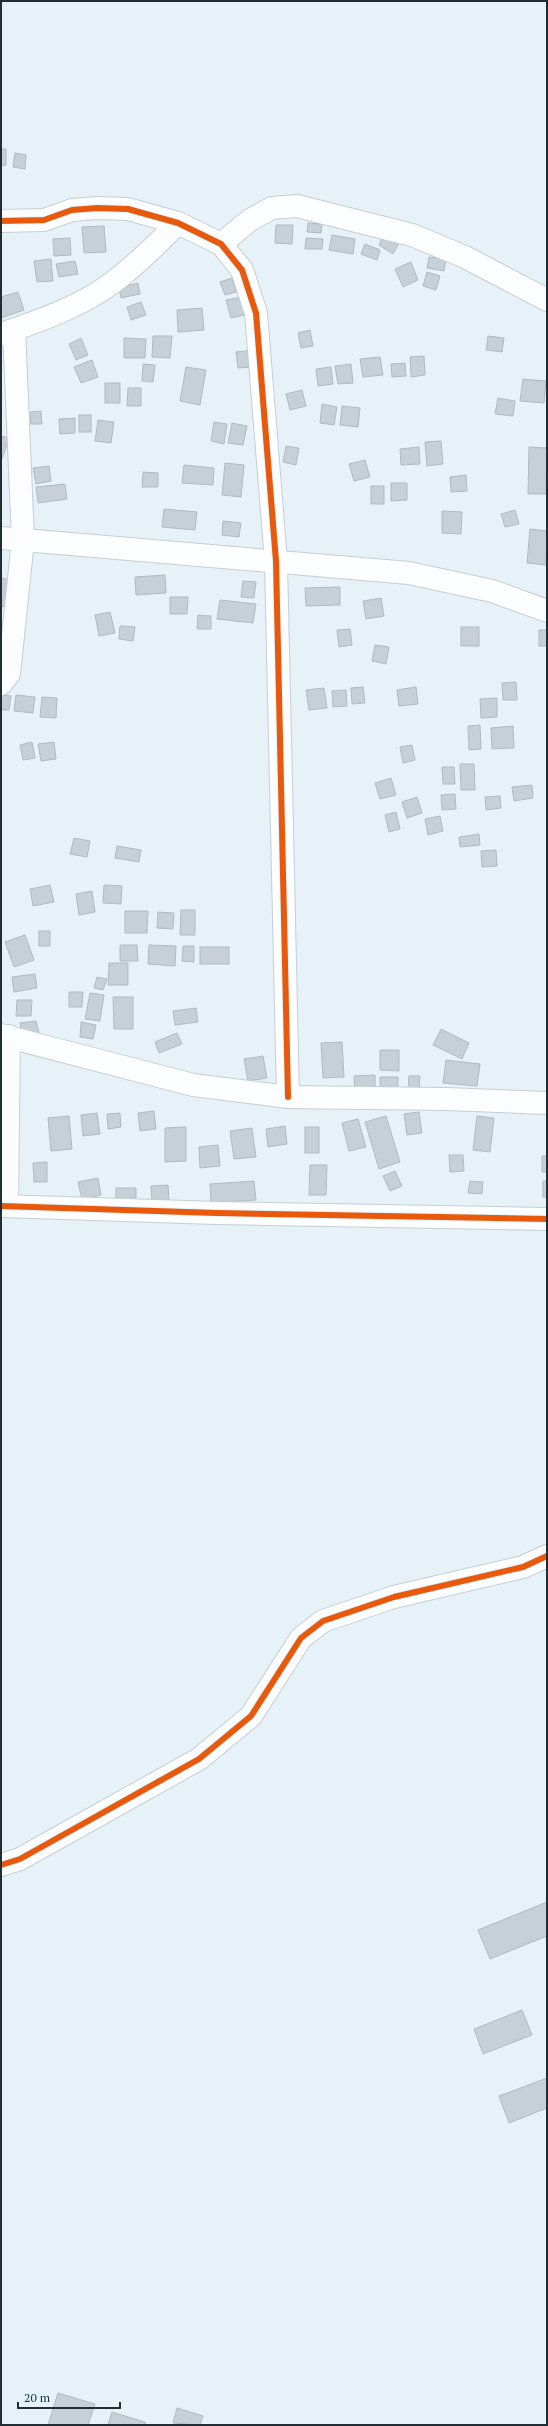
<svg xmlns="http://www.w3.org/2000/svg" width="548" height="2426" font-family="'PT Serif',serif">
	<rect width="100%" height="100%" fill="#e7f2f8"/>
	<g fill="#c7d0d7" stroke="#b1bac1">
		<polygon points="1,149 6,149 6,165 1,166"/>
		<polygon points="15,153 26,155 25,169 13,167"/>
		<polygon points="308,223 322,224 321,233 307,232"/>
		<polygon points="276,225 293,225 292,244 275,243"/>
		<polygon points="104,226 106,252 84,253 82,227"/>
		<polygon points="384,234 399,243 393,254 379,245"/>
		<polygon points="332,235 355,239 353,254 329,250"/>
		<polygon points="70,238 71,255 54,256 53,239"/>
		<polygon points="306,238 323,239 322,249 305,249"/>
		<polygon points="365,244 380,250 377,260 361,254"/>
		<polygon points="429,257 446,259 444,271 427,268"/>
		<polygon points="51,259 53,281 37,282 34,261"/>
		<polygon points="75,261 78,274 59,277 56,264"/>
		<polygon points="411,262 418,280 403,287 395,269"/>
		<polygon points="427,272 440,276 436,290 423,286"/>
		<polygon points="232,278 236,292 225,295 220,282"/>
		<polygon points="138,283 140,294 121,298 119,288"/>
		<polygon points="18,292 24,310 1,318 1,297"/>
		<polygon points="242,297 245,315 231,318 226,300"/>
		<polygon points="141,302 146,315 131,320 127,307"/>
		<polygon points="202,308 204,330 178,332 177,310"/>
		<polygon points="310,330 313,346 301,348 298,333"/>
		<polygon points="153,336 172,336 170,358 152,357"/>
		<polygon points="488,336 504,338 502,352 486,350"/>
		<polygon points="81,338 88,355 76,360 69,344"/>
		<polygon points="124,338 146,339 145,358 124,358"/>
		<polygon points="254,350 256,367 238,368 236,352"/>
		<polygon points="424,356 425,375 411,377 410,357"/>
		<polygon points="380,357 383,375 363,377 360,359"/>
		<polygon points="92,360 98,377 81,383 74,367"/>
		<polygon points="405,363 406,376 392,377 391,364"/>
		<polygon points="143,364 155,365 153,382 142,381"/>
		<polygon points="351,364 353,383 338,384 335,366"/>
		<polygon points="186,367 206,370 200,405 180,401"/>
		<polygon points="331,367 333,384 318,386 316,369"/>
		<polygon points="523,379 546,381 544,403 520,401"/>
		<rect x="105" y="383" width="15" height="20"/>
		<polygon points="128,388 141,388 141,406 127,406"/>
		<polygon points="302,390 306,406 290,410 286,394"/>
		<polygon points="498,398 515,401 513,416 495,414"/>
		<polygon points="322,404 337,407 334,425 320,423"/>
		<polygon points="342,406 360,408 358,427 340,425"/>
		<polygon points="41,411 42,424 31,424 30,412"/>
		<rect x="79" y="415" width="12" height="17"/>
		<polygon points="75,418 75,433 60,434 59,419"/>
		<polygon points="98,420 114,422 111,443 95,441"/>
		<polygon points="214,422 227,424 224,444 211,441"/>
		<polygon points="232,423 247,426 243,445 228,443"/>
		<polygon points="1,436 9,438 2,459 1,459"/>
		<polygon points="441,441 443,464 427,466 425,442"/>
		<polygon points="286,446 299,448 296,465 283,462"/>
		<polygon points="419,447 420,464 401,465 400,449"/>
		<polygon points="529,447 547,448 546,494 528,494"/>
		<polygon points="365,460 370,477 354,481 349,464"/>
		<polygon points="225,463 244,465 241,497 222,495"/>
		<polygon points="184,465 214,468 213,485 182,483"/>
		<polygon points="49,466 51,481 36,484 33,468"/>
		<polygon points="143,472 158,473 158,487 142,487"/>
		<polygon points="466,475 467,491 451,492 450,477"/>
		<polygon points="391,483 407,483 407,500 391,501"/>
		<polygon points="65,484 67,499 38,503 36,487"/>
		<rect x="371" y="486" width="13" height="18"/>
		<polygon points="164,509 197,512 195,530 162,527"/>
		<polygon points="515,510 519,524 505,527 501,514"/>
		<polygon points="442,511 462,512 461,534 442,533"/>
		<polygon points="223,521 241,523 239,537 222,535"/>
		<polygon points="530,529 547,531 546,565 527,563"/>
		<polygon points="165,575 166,593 136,595 135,577"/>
		<polygon points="1,578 11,580 7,607 1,606"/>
		<polygon points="243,581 256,582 254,598 241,597"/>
		<polygon points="340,587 340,605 306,606 305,588"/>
		<polygon points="170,597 188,597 187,614 170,614"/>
		<polygon points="381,598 384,616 366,619 363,601"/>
		<polygon points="220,600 256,604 253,623 217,619"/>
		<polygon points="110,612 115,633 99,636 95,615"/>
		<polygon points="198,615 211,616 211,629 197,629"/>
		<polygon points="120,626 135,627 133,641 119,639"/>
		<rect x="461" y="627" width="18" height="19"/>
		<polygon points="350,629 352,645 339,647 337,630"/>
		<rect x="539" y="630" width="8" height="16"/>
		<polygon points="375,645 389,647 386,664 372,661"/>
		<polygon points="516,682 517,700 503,700 502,683"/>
		<polygon points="363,687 365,703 352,704 351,688"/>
		<polygon points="416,687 418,704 399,706 397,690"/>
		<polygon points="324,688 327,708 309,710 306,690"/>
		<polygon points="346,690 347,706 333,707 332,691"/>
		<polygon points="1,695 11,696 9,710 1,710"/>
		<polygon points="16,695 35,697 33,713 14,711"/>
		<polygon points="42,697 57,698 56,718 40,717"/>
		<polygon points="497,698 497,717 481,718 480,699"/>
		<polygon points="480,725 481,749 469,750 468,726"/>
		<polygon points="513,726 514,748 492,749 491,728"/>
		<polygon points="32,742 35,758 23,760 20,745"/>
		<polygon points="54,742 56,759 41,761 38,744"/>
		<polygon points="412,745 415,760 403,763 400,747"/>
		<polygon points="460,764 474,764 475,790 461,790"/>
		<polygon points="442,767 454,767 455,784 443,784"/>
		<polygon points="391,778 396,795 380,799 375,783"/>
		<polygon points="532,785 533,798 514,801 512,787"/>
		<polygon points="455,794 456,809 442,810 441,795"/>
		<polygon points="500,796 501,808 486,810 485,797"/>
		<polygon points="417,797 422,813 407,818 402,802"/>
		<polygon points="396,812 400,829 389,832 385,815"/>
		<polygon points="440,816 443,831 428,835 425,819"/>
		<polygon points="479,834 480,845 460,847 459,837"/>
		<polygon points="74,838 90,841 87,857 70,854"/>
		<polygon points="117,846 141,850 139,862 115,858"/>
		<polygon points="496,850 497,866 482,867 481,851"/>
		<polygon points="50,885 54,902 33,906 30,889"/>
		<polygon points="104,885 122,886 121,904 103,903"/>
		<polygon points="92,891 95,912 79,915 76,894"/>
		<polygon points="181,910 195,910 195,935 180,935"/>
		<polygon points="125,911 148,911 147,933 125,933"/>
		<polygon points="158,912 174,913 173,929 157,928"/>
		<rect x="39" y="931" width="11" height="15"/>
		<polygon points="25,935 34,960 14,967 5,942"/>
		<polygon points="120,945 137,945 138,961 120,961"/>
		<polygon points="149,945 176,946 175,966 148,964"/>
		<polygon points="183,946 194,946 194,962 182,961"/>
		<rect x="200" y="947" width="29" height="17"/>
		<polygon points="109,963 128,963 128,985 108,985"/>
		<polygon points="35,974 37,988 14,992 12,977"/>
		<polygon points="97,977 107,979 103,990 94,988"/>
		<polygon points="69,992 83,992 82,1007 69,1007"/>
		<polygon points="90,993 104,995 100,1021 85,1019"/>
		<polygon points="113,997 133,997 133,1029 114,1029"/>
		<polygon points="17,1000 32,1000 31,1016 16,1016"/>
		<polygon points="196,1008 198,1022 175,1025 173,1011"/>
		<polygon points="36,1021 39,1033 22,1036 20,1023"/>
		<polygon points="81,1022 96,1025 93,1039 80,1037"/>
		<polygon points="441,1029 469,1043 462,1059 433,1045"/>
		<polygon points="177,1033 182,1044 159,1053 155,1042"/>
		<polygon points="342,1042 344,1077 323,1078 321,1043"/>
		<polygon points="380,1050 399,1050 399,1071 380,1070"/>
		<polygon points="263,1056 267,1078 248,1081 244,1059"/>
		<polygon points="446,1060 480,1064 477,1086 443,1083"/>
		<polygon points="375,1075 375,1089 355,1091 354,1076"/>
		<polygon points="409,1076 420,1076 419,1091 408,1090"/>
		<polygon points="380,1077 398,1077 398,1091 380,1090"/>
		<polygon points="154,1111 156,1129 140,1131 138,1113"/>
		<polygon points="419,1112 422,1133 407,1135 404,1114"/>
		<polygon points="97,1113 100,1134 83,1136 81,1115"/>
		<polygon points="120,1113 121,1127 108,1129 107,1114"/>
		<polygon points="69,1116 72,1149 51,1151 48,1118"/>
		<polygon points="386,1116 400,1162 379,1169 365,1122"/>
		<polygon points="477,1116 494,1118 490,1152 473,1150"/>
		<polygon points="358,1119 366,1147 349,1151 342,1123"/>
		<polygon points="285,1126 287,1144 268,1147 266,1129"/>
		<polygon points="186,1127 186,1161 165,1162 165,1128"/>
		<rect x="305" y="1127" width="14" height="26"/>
		<polygon points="252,1128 256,1157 234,1159 230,1131"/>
		<polygon points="218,1145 220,1166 200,1168 199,1147"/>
		<polygon points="449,1155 463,1155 464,1171 450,1172"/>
		<rect x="542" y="1156" width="5" height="16"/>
		<polygon points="47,1162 47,1182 34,1182 33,1163"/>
		<polygon points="310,1165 327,1165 326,1195 309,1195"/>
		<polygon points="395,1171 402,1186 390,1191 383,1176"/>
		<polygon points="98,1178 101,1195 82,1200 78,1182"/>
		<polygon points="254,1181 256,1200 211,1203 210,1184"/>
		<polygon points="470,1181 483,1182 482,1194 468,1193"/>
		<rect x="543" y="1181" width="4" height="16"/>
		<polygon points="168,1185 169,1202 152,1203 151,1186"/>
		<polygon points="116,1188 136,1188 136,1198 116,1199"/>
		<polygon points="547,1902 547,1936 490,1959 478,1930"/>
		<polygon points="522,2010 532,2035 483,2054 474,2029"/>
		<polygon points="547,2078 547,2108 509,2123 499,2096"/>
		<polygon points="58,2393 95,2404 88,2425 48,2425"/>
		<polygon points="177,2408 203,2416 200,2425 173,2423"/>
		<polygon points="112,2412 145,2422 145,2425 108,2425"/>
	</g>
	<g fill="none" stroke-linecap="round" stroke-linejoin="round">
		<g stroke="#c4cfd5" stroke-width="24">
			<g id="street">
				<polyline points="1,221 44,220 72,210 97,208 128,209 178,223 221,244 242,270 256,313 276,561 288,1097"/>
				<polyline points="221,244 250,220 272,208 297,206 412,235 465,257 547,300"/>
				<path d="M1 334C39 321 80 307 112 283 136 265 157 244 178 223"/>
				<polyline points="1,538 409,573 492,591 547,611"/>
				<polyline points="1,684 9,674 23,540 14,330"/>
				<polyline points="1,1035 193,1085 288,1097 447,1099 547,1103"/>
				<polyline points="1,1206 217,1213 547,1219"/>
				<polyline points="7,1206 9,1036"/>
				<polyline points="1,1865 20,1859 199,1759 251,1716 301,1638 323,1621 394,1597 523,1567 547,1556"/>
			</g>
		</g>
		<use href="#street" stroke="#fbfdfe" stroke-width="22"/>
		<g stroke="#e1f5fe" stroke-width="8">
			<g id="cycleway">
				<polyline points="1,221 44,220 72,210 97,208 128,209 178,223 221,244 242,270 256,313 276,561 288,1097"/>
				<polyline points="1,1206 217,1213 547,1219"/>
				<polyline points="1,1865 20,1859 199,1759 251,1716 301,1638 323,1621 394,1597 523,1567 547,1556"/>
			</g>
		</g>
		<use href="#cycleway" stroke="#e8590c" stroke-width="6"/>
	</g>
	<rect width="548" height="2426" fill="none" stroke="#202d33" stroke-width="4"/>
	<path d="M18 2402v6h102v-6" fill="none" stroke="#202d33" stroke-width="2"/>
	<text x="24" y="2402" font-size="12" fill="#202d33" stroke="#e1f5fe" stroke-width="3" paint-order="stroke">20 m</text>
</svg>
